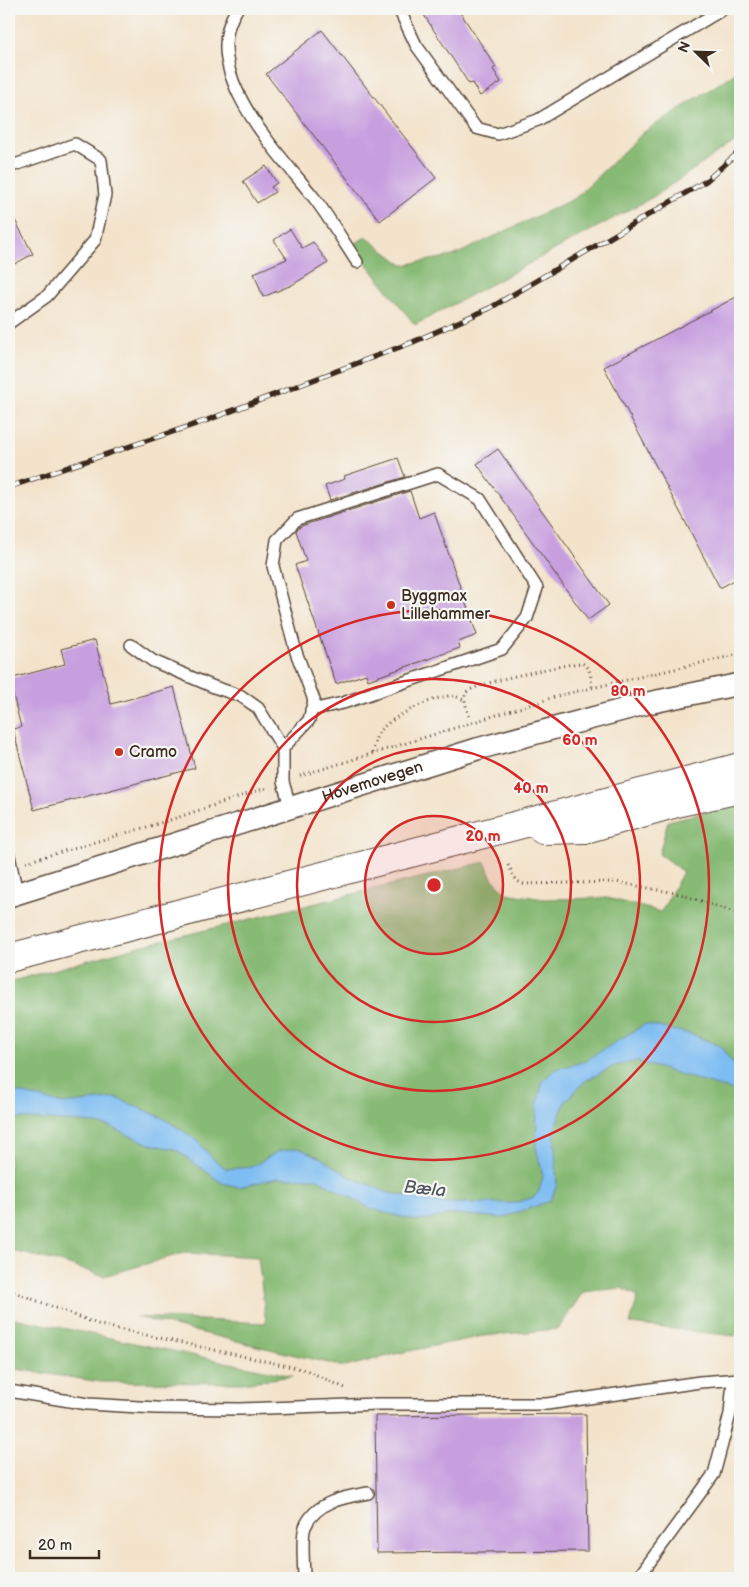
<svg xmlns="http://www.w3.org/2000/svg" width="749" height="1587" font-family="'Balsamiq Sans',sans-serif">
	<rect width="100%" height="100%" fill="#f6f6f2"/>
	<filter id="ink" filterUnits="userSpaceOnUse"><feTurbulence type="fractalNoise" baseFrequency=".02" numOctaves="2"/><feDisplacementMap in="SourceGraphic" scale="10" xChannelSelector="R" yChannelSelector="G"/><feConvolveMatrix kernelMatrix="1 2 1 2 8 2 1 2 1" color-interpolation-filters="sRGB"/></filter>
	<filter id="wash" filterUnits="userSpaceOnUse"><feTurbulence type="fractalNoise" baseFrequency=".0096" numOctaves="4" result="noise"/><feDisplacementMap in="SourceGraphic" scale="20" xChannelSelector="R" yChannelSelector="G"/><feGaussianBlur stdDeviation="1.12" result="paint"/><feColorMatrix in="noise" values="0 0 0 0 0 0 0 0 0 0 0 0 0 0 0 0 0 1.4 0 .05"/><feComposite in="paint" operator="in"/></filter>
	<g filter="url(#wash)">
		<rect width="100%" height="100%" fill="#f3e3cb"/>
		<g fill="#87ba74" stroke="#617249">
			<polygon points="740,70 740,138 653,197 415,325 352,245 366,237 403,265 453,256 575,198 644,132"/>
			<polygon points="740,804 740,1327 735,1336 630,1324 638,1296 621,1288 583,1292 558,1329 483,1336 399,1353 345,1367 136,1317 266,1323 258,1257 184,1253 104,1276 56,1261 9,1250 9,982 136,947 485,862 492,878 506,893 543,899 607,898 661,912 683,872 659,854 668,821"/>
			<polygon points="9,1317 293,1376 242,1383 101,1382 9,1368"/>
		</g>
		<polygon fill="#7ebdf2" stroke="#5c7488" points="645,1024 691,1034 720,1046 740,1073 740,1093 636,1061 614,1066 585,1081 565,1102 554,1130 557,1185 550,1201 502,1218 456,1214 417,1221 371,1209 316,1178 277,1178 239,1187 222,1183 175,1149 149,1144 108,1126 84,1122 9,1118 9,1090 63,1104 117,1098 163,1118 197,1140 212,1158 227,1169 251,1167 279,1151 299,1148 321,1158 350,1177 389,1193 446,1203 515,1203 534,1197 539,1191 543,1176 536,1147 537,1105 543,1081 554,1070 585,1061"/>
		<g id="blocks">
			<g fill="#c79fdf">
				<polygon points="420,9 458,9 496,67 493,69 501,82 480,96 472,83 469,84"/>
				<polygon points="322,30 436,178 380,221 266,74"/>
				<polygon points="266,166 277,183 271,187 275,192 257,203 243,181"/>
				<polygon points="9,209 33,254 9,267"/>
				<polygon points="290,229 302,248 313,242 328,263 292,285 263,297 254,273 287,259 274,240"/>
				<polygon points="740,295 740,577 720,588 604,367"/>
				<polygon points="498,449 609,605 588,620 477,464"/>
				<polygon points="398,458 405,477 330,500 325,486 345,479 344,476"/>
				<polygon points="410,491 419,518 434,512 477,635 458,642 460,648 368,680 366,674 336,684 295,565 306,561 296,531 301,526"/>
				<polygon points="95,640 111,704 174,687 195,768 34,810 13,729 21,727 9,679 65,664 61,649"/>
				<polygon points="586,1414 588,1551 377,1553 375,1416"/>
			</g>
		</g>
	</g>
	<g filter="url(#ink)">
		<use href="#blocks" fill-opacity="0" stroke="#574638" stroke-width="1"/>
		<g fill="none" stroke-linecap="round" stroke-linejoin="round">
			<g stroke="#574638" stroke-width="14">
				<g id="lane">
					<path d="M237 9C196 71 279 153 315 199 330 219 343 241 357 262"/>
					<polyline points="399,9 416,45 476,128 498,134 538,120 723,9"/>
					<polyline points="9,167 75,144 101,160 105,195 95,240 47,296 9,323"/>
					<polyline points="131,645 153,661 214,687 241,696 258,708 283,748"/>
					<polyline points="290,806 283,782 283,748 309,720 314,700 296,652 273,566 277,540 297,519 438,474 480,499 537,588 527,618 502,649 343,703 311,710"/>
					<polyline points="9,856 17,893"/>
					<polyline points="9,1391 88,1404 156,1408 239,1409 377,1404 547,1404 700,1382 740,1379"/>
					<path d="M304 1578C304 1566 301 1537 305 1527 315 1502 344 1497 368 1493"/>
					<polyline points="638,1578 714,1474 730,1414 733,1381"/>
				</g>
			</g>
			<g stroke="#574638" stroke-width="24">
				<g id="street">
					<path id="s1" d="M9 896 477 749 648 703 740 684"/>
				</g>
			</g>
			<g stroke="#574638" stroke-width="30">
				<g id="highway">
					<polyline points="543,830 585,829 680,802 740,789"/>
					<polyline points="9,958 740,767"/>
				</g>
			</g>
			<g stroke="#574638" stroke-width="3" stroke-dasharray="1 4" stroke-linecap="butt">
				<path d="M469 716C467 709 463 699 466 693 470 684 566 664 581 663 591 666 591 678 592 687"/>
				<path d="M373 753C374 745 375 737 380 731 390 717 438 694 454 696 458 697 462 699 465 701"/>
				<polyline points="300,776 561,695 740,654"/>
				<polyline points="26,862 167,821 269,787"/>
				<polyline points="508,865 517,881 524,884 616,882 680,894 740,914"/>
				<polyline points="9,1290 100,1325 306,1370 345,1388"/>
			</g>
			<use href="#lane" stroke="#fff" stroke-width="11"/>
			<use href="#street" stroke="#fff" stroke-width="21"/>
			<use href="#highway" stroke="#fff" stroke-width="28"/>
			<g stroke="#3b2a1e" stroke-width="5.5">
				<polyline id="rail" points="9,487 205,421 413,342 490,308 706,181 740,151"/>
			</g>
			<use href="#rail" stroke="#f6f6f2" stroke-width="4" stroke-dasharray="11" stroke-linecap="butt"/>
		</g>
	</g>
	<circle cx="434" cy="885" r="69" fill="#d62828" fill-opacity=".12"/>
	<g fill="none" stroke="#d62828" stroke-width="2.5">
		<circle cx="434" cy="885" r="69"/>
		<circle cx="434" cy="885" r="137"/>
		<circle cx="434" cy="885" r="206"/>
		<circle cx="434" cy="885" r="275"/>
	</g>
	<g fill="#c8321e" stroke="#f6f6f2" stroke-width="2">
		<circle cx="391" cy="605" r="5"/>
		<circle cx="119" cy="752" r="5"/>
	</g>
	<g text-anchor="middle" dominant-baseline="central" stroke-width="4.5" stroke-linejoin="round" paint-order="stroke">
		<g font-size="16" fill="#3b2a1e" stroke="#f6f6f2" text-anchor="start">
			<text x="401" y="596">Byggmax<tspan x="401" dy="18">Lillehammer</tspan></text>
			<text x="129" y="752">Cramo</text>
		</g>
		<g font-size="16" fill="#3b2a1e" stroke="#f6f6f2">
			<text stroke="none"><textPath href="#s1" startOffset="381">Hovemovegen</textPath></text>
		</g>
		<g font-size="18" font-style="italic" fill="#4f565e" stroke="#f6f6f2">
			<text transform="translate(425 1189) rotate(6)">Bæla</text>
		</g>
	</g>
	<circle cx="434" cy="885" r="8" fill="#d62828" stroke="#f6f6f2" stroke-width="2.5"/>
	<g font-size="15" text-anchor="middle" font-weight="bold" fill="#d62828" stroke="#f6f6f2" stroke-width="4.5" stroke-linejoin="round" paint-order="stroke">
		<text x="628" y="696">80 m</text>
		<text x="580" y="745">60 m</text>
		<text x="531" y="793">40 m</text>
		<text x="483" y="841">20 m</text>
	</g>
	<rect width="749" height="1587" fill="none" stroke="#f6f6f2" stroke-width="30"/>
	<g transform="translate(696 52) rotate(293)" stroke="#f6f6f2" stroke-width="4" paint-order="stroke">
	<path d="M0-4L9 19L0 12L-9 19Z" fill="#3b2a1e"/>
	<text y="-8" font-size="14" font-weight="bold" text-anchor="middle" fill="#3b2a1e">N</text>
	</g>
	<path d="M30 1550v8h69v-8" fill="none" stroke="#3b2a1e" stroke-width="2.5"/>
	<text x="38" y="1550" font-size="15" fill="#3b2a1e" stroke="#f6f6f2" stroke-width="4" paint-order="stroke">20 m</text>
</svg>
